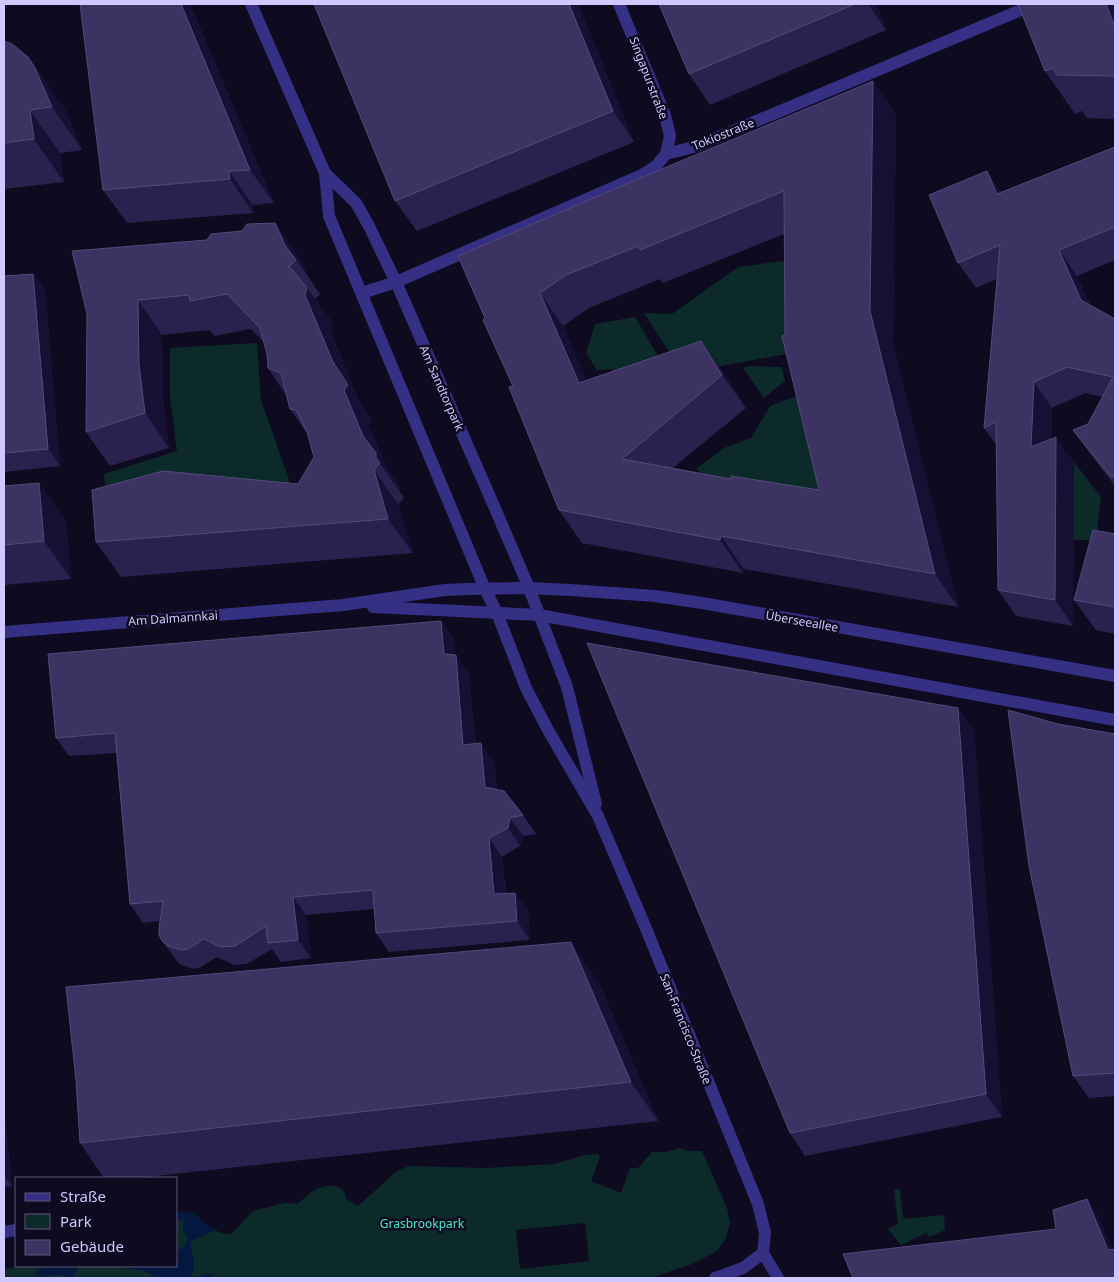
<svg xmlns="http://www.w3.org/2000/svg" width="1119" height="1282" font-family="'Noto Sans',sans-serif">
	<rect width="100%" height="100%" fill="#0e0a1f"/>
	<g fill="#0c2a2a" fill-rule="evenodd">
		<polygon points="791,260 784,330 797,352 683,373 644,313 672,314 738,267"/>
		<polygon points="635,317 667,371 630,391 612,369 597,370 586,353 595,324"/>
		<polygon points="257,343 261,400 300,511 109,521 104,474 177,451 170,398 170,348"/>
		<polygon points="750,366 782,367 785,381 764,398 743,368"/>
		<polygon points="802,394 820,500 731,494 696,469 724,448 751,438 770,406"/>
		<polygon points="1074,462 1101,497 1096,540 1073,540"/>
		<path d="M680 1148 688 1151H702L727 1208 730 1223 726 1238 717 1251 692 1264 651 1278H4V1269L19 1266H176V1212L195 1213C205 1223 215 1234 231 1234L252 1212 256 1210 285 1203 297 1204C303 1200 307 1195 313 1191 324 1184 345 1182 346 1199L358 1206 397 1171 409 1166 485 1168 554 1164 585 1155 598 1154 600 1157 591 1181 621 1193 630 1168H638L652 1152H666ZM585 1223 589 1261 520 1269 516 1230Z"/>
		<polygon points="900,1189 903,1219 944,1215 945,1230 929,1237 926,1233 901,1245 888,1229 898,1224 894,1190"/>
	</g>
	<g fill="#04173f">
		<path d="M186 1211C198 1213 204 1224 215 1230L191 1241C189 1250 194 1255 194 1263 194 1269 192 1272 192 1276 200 1279 205 1271 214 1274L208 1278H155C148 1268 131 1271 121 1266H176V1252L186 1245 188 1238 183 1229 184 1219 176 1221V1212Z"/>
		<polygon points="77,1266 77,1271 71,1278 64,1278 65,1277 63,1275 37,1276 36,1272 41,1268"/>
	</g>
	<g fill="none" stroke-linecap="round" stroke-linejoin="round">
		<g stroke="#353084" stroke-width="12">
			<polyline points="251,4 325,173 329,216 485,589 497,613 526,688 548,730 598,816 645,926 758,1204 765,1233 763,1253 743,1268 715,1278"/>
			<polyline points="619,4 665,115 670,136 666,154"/>
			<polyline points="325,173 356,203 369,226 396,282 497,513 529,588 567,687 596,804"/>
			<polyline points="362,293 396,282 642,175 656,166 666,154 697,146 1035,4"/>
			<polyline points="373,607 539,615 1115,720"/>
			<polyline points="4,632 343,605 445,590 467,589 529,588 570,590 655,596 702,603 1115,676"/>
			<polyline points="4,1232 16,1230"/>
			<polyline points="763,1253 778,1278"/>
		</g>
	</g>
	<g fill="#2b214f" fill-rule="evenodd">
		<polygon points="190,4 274,203 253,205 253,213 127,223 103,190"/>
		<polygon points="314,4 578,4 634,142 417,231 395,201"/>
		<polygon points="659,4 876,4 886,30 710,105 689,74"/>
		<polygon points="1115,4 1115,119 1087,118 1082,111 1075,114 1045,71"/>
		<polygon points="4,41 28,57 66,111 82,150 60,153 64,182 4,189"/>
		<path d="M896 114 893 344 958 607 744 569 743 573 582 543 559 510 513 386 485 318 458 256ZM784 234 785 335 819 490 731 479 673 468 746 408 724 374 701 341 586 380 563 326 589 308 660 279 663 283Z"/>
		<polygon points="1115,147 1115,260 1077,276 1090,305 1115,319 1115,486 1091,455 1073,430 1088,424 1103,397 1085,393 1052,408 1051,439 1074,462 1073,626 1016,616 998,590 997,446 984,428 997,279 976,288 958,263 1002,192"/>
		<polygon points="300,258 307,275 320,294 315,299 332,322 330,330 357,397 372,420 368,424 387,468 400,488 400,492 404,498 398,504 413,553 121,577 96,542 298,484 314,457 308,435 290,409 286,395 268,368 267,354 264,342 251,329 214,336 210,330 162,335 163,398 169,448 110,466 86,432 87,314"/>
		<polygon points="33,274 45,291 60,466 4,472 4,276"/>
		<polygon points="4,486 66,521 71,579 4,585"/>
		<polygon points="1115,534 1115,634 1096,630 1074,600"/>
		<polygon points="441,621 454,640 455,655 469,673 475,744 494,761 497,789 523,815 536,834 523,836 520,846 502,857 506,894 515,893 528,911 530,940 389,952 376,933 374,909 306,915 311,958 281,962 272,949 247,964 234,965 217,957 201,967 194,969 181,965 176,960 163,942 160,921 143,923 130,904 117,753 69,756 56,738"/>
		<polygon points="1058,724 1115,734 1115,1096 1089,1098 1073,1076"/>
		<polygon points="974,730 1002,1117 805,1156 790,1133"/>
		<polygon points="598,981 658,1121 138,1178 104,1178 80,1143"/>
		<polygon points="4,1114 12,1186 4,1187"/>
	</g>
	<g fill="#181034">
		<polygon points="181,4 190,4 274,203 250,170"/>
		<polygon points="569,4 578,4 634,142 613,111"/>
		<polygon points="868,4 876,4 886,30"/>
		<polygon points="1106,4 1115,4 1115,27"/>
		<polygon points="28,57 66,111 82,150 52,107"/>
		<polygon points="873,81 896,114 893,344 958,607 935,574 870,311"/>
		<polygon points="30,110 60,153 64,182 34,139"/>
		<polygon points="229,171 253,205 253,213 230,179"/>
		<polygon points="987,171 1005,197 997,194"/>
		<polygon points="275,223 300,258 307,275 285,245"/>
		<polygon points="1059,250 1077,276 1099,326 1081,300"/>
		<polygon points="33,274 45,291 60,466 48,449"/>
		<polygon points="307,288 332,322 330,330 357,397 372,420 368,424 387,468 400,488 400,492 376,458 363,436 305,295"/>
		<polygon points="540,293 563,326 602,416 579,383"/>
		<polygon points="138,300 162,335 163,398 169,448 145,413 139,364"/>
		<polygon points="701,341 724,374 746,408 722,375"/>
		<polygon points="1034,382 1052,408 1049,472 1031,447"/>
		<polygon points="1056,437 1074,462 1073,626 1055,600"/>
		<polygon points="374,470 398,504 413,553 388,519"/>
		<polygon points="39,483 66,521 71,579 44,541"/>
		<polygon points="721,536 744,569 743,573 720,540"/>
		<polygon points="441,621 454,640 457,673 444,654"/>
		<polygon points="456,655 469,673 476,763 463,745"/>
		<polygon points="958,708 974,730 1002,1117 986,1094"/>
		<polygon points="481,743 494,761 498,805 485,787"/>
		<polygon points="510,818 523,836 520,846 508,828"/>
		<polygon points="489,838 502,857 507,913 494,894"/>
		<polygon points="515,893 528,911 530,940 517,921"/>
		<polygon points="293,897 306,915 311,958 298,940"/>
		<polygon points="571,942 598,981 658,1121 631,1082"/>
		<polygon points="4,1114 12,1186 4,1175"/>
		<polygon points="1087,1199 1098,1215 1115,1257 1108,1250"/>
	</g>
	<g fill="#3d3362" stroke="#544a7b" fill-rule="evenodd">
		<polygon points="80,4 181,4 250,170 229,171 230,179 103,190"/>
		<polygon points="314,4 569,4 613,111 395,201"/>
		<polygon points="659,4 855,4 689,74"/>
		<polygon points="1018,4 1106,4 1115,27 1115,76 1057,75 1053,68 1045,71"/>
		<polygon points="4,41 12,44 28,57 35,68 52,107 30,110 34,139 4,143"/>
		<path d="M873 81 870 311 935 574 721 536 720 540 559 510 509 387 513 386 483 320 485 318 458 256 633 181ZM784 191 785 335 782 336 819 490 731 476V479L622 459 722 375 701 341 579 383 540 293 566 275 638 246 640 250Z"/>
		<polygon points="1115,147 1115,227 1059,250 1081,300 1115,319 1115,476 1111,477 1073,430 1088,424 1113,377 1067,367 1034,382 1031,447 1056,437 1055,600 998,590 996,422 984,428 1000,245 958,263 929,195 987,171 997,194"/>
		<polygon points="275,223 285,245 296,260 289,266 307,288 305,295 333,362 348,385 344,390 363,436 376,453 376,458 380,463 374,470 388,519 96,542 92,490 163,471 298,484 314,457 307,432 296,410 290,409 281,373 268,368 267,354 260,328 227,294 190,301 189,295 138,300 139,364 145,413 86,432 87,314 72,251 207,240 211,234 242,231 247,224"/>
		<polygon points="33,274 48,449 4,453 4,276"/>
		<polygon points="39,483 44,541 4,545 4,486"/>
		<polygon points="1093,530 1115,534 1115,607 1074,600"/>
		<polygon points="441,621 444,654 456,655 463,745 481,743 485,787 504,791 523,815 510,818 508,828 489,838 494,894 515,893 517,921 376,933 373,890 293,897 298,940 268,943 266,926 235,946 221,947 204,939 188,949 181,950 168,946 163,942 159,935 159,928 163,901 130,904 115,733 56,738 48,654"/>
		<polygon points="587,643 958,708 986,1094 790,1133"/>
		<polygon points="1008,710 1058,724 1115,734 1115,1073 1073,1076 1029,866"/>
		<polygon points="571,942 631,1082 80,1143 76,1080 66,987"/>
		<polygon points="1087,1199 1108,1250 1115,1249 1115,1278 853,1278 843,1254 1056,1229 1053,1210"/>
	</g>
	<g text-anchor="middle" dominant-baseline="central" stroke-width="5" stroke-linejoin="round" paint-order="stroke">
		<g font-size="12" fill="#d0c8ff" stroke="#0e0a1f">
			<text transform="translate(649 78) rotate(69)">Singapurstraße</text>
			<text transform="translate(723 134) rotate(-22)">Tokiostraße</text>
			<text transform="translate(442 388) rotate(66)">Am Sandtorpark</text>
			<text transform="translate(173 618) rotate(-4)">Am Dalmannkai</text>
			<text transform="translate(802 621) rotate(10)">Überseeallee</text>
			<text transform="translate(686 1029) rotate(68)">San-Francisco-Straße</text>
		</g>
		<g font-size="12" fill="#48ecc8" stroke="#0e0a1f">
			<text x="422" y="1223">Grasbrookpark</text>
		</g>
	</g>
	<rect width="1119" height="1282" fill="none" stroke="#d0c8ff" stroke-width="10"/>
	<rect x="15" y="1177" width="162" height="90" fill="#0e0a1f" stroke="#5c5679"/>
	<rect x="25" y="1193" width="25" height="8" fill="#353084" stroke="#5c5679"/>
	<text x="60" y="1202" font-size="15" fill="#d0c8ff">Straße</text>
	<rect x="25" y="1214" width="25" height="15" fill="#0c2a2a" stroke="#5c5679"/>
	<text x="60" y="1227" font-size="15" fill="#d0c8ff">Park</text>
	<rect x="25" y="1240" width="25" height="15" fill="#3d3362" stroke="#5c5679"/>
	<text x="60" y="1252" font-size="15" fill="#d0c8ff">Gebäude</text>
</svg>
